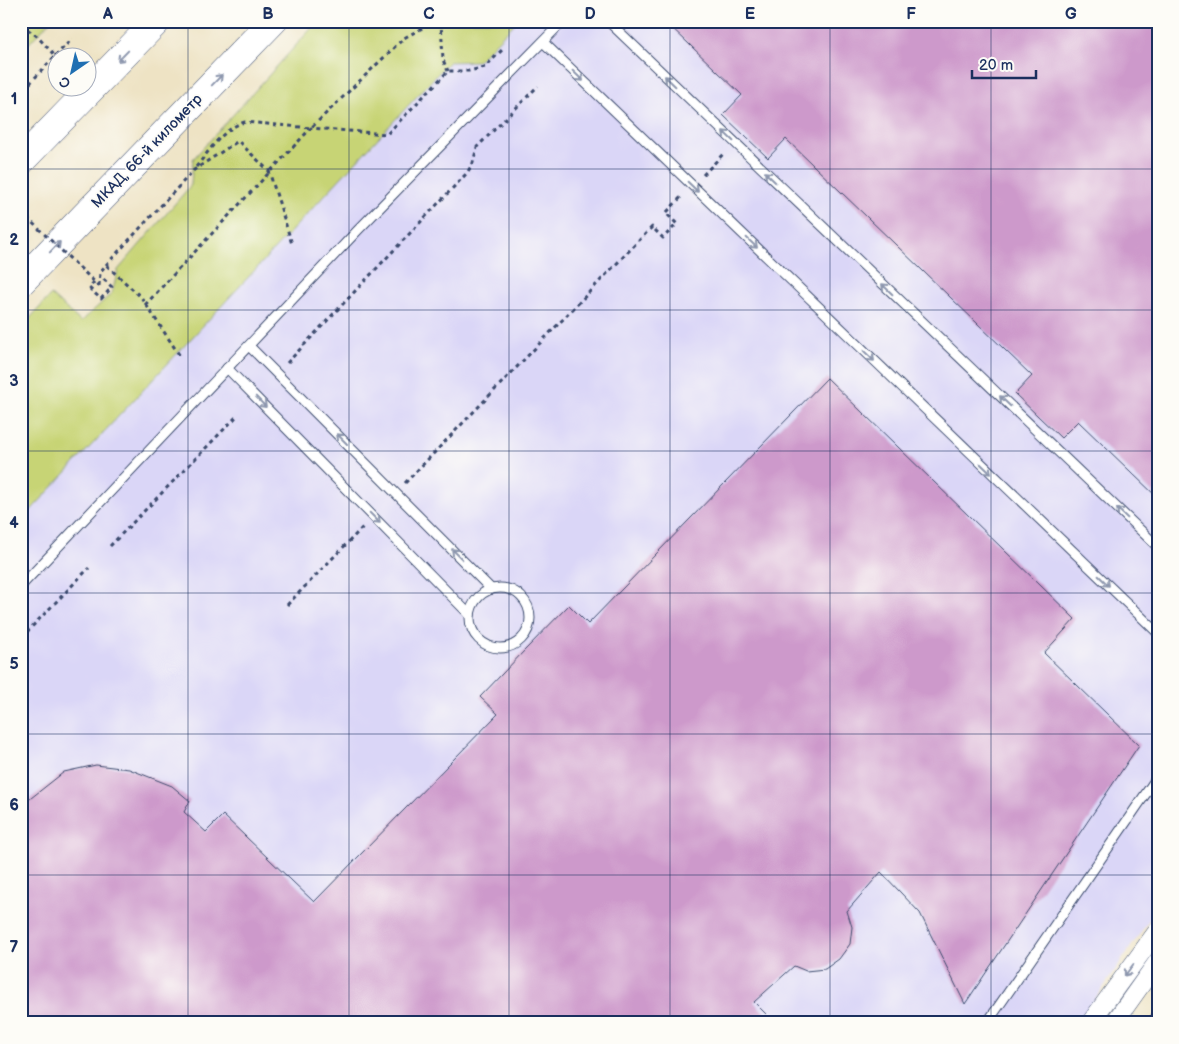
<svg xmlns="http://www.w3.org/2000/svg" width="1179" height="1044" font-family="'Balsamiq Sans',sans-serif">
	<rect width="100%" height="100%" fill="#fdfcf7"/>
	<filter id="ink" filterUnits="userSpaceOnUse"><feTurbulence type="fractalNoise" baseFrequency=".02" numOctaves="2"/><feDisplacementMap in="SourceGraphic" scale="10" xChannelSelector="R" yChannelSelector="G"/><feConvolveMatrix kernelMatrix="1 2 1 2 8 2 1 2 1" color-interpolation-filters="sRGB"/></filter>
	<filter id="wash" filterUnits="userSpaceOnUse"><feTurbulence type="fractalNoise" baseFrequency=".0096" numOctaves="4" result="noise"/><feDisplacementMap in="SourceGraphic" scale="20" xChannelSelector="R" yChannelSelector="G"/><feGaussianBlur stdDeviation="1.12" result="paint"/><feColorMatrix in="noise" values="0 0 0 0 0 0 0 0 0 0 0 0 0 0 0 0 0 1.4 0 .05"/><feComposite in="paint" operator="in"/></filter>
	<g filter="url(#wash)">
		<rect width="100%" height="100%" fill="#eee3c4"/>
		<polygon fill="#dad6f7" points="517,21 1158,21 1158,907 1079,1023 21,1023 21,521 449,62 478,61"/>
		<g fill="#c7d475" stroke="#71826a">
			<polygon points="21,21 50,21 21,52"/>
			<polygon points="318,21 517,21 478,61 449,62 21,521 21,328 51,295 81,322 112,293 118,270 191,185 193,159"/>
		</g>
		<g id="blocks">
			<g fill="#cd99cb">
				<polygon points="665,21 1148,21 1158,31 1158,498 1078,421 1061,438 1015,394 1032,376 786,139 768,158 723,115 742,95"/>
				<polygon points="827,378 1075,619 1044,653 1139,745 965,1004 920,913 881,872 847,911 852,927 850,944 839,959 825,969 806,971 794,966 754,1002 775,1023 21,1023 21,808 26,802 64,772 96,765 129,769 172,786 190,801 184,812 206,832 223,815 314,902 498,714 480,697 525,650 569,605 588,624"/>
			</g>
		</g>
	</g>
	<g filter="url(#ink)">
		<use href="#blocks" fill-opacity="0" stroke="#3b4a6d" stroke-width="1"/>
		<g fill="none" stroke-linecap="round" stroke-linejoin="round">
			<g stroke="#3b4a6d" stroke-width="11">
				<g id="service">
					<polyline points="608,21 1158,547"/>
					<polyline points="543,42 1158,633"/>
					<polyline points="249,346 491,589"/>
					<polyline points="227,368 470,615"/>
					<polyline points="21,586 358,230 563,21"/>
					<circle cx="500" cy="618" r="30"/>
					<polyline points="987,1023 1158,776"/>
				</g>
			</g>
			<g stroke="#3b4a6d" stroke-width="19">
				<g id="minor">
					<polyline points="1090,1023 1158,930"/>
					<polyline points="1114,1023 1158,961"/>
				</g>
			</g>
			<g stroke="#3b4a6d" stroke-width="29">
				<g id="trunk">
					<polyline points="21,161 157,21"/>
					<polyline points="21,282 273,21"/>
				</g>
			</g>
			<g stroke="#3b4a6d" stroke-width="3" stroke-dasharray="4 4" stroke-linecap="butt">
				<polyline points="441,21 443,60 448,71"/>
				<polyline points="21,25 37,36 55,56 21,93"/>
				<polyline points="21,34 28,28"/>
				<polyline points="55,56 72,39"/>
				<path d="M196 167C210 150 223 128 245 122L311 128 404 38 435 21"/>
				<polyline points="703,175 725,152"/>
				<polyline points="106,265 194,170 238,141 269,171 292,244"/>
				<polyline points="94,282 89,288 101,299 112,287 100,276"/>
				<polyline points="99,286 100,272 106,265 141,297 180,356"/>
				<polyline points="145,305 311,128 387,134 448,71 469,71 485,67 502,50"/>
				<polyline points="287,363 467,173 473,163 477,147 538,86"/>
				<polyline points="405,483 652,227 663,238 677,224 666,213 683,195"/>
				<polyline points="110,546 238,415"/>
				<polyline points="287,605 363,527"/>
				<polyline points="21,638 89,568"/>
				<polyline points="1147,1023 1158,1007"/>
			</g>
			<use href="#service" stroke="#fff" stroke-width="9"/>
			<use href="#minor" stroke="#fff" stroke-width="18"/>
			<use href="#trunk" stroke="#fff" stroke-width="28"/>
			<polyline stroke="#3b4a6d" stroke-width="3" stroke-dasharray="4 4" stroke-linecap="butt" points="21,212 99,286"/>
		</g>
		<defs><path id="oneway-shaft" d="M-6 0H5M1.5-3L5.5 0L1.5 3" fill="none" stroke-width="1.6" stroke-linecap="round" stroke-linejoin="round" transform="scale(1.25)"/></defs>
		<g stroke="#8d97ae">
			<use href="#oneway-shaft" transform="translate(123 56) rotate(134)"/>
			<use href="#oneway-shaft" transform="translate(578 76) rotate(44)"/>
			<use href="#oneway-shaft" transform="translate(217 80) rotate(-46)"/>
			<use href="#oneway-shaft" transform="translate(670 81) rotate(-136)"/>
			<use href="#oneway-shaft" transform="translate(728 136) rotate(-136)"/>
			<use href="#oneway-shaft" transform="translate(770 177) rotate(-136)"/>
			<use href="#oneway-shaft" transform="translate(693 187) rotate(44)"/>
			<use href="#oneway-shaft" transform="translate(752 243) rotate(44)"/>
			<use href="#oneway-shaft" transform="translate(55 247) rotate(-46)"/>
			<use href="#oneway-shaft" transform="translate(887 289) rotate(-136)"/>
			<use href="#oneway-shaft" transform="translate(869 356) rotate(44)"/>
			<use href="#oneway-shaft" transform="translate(1005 401) rotate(-136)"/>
			<use href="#oneway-shaft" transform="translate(261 402) rotate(46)"/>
			<use href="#oneway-shaft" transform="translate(342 439) rotate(-135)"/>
			<use href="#oneway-shaft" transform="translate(986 469) rotate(44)"/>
			<use href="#oneway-shaft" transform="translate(1122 513) rotate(-136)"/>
			<use href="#oneway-shaft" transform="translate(375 518) rotate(45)"/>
			<use href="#oneway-shaft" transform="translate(457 554) rotate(-135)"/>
			<use href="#oneway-shaft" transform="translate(1104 581) rotate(44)"/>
			<use href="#oneway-shaft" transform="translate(1129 970) rotate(127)"/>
		</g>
	</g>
	<path fill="none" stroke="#1b2f5e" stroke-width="1" stroke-opacity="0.55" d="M188 21V1023M349 21V1023M509 21V1023M670 21V1023M830 21V1023M991 21V1023M21 169H1158M21 310H1158M21 451H1158M21 593H1158M21 734H1158M21 875H1158"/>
	<g text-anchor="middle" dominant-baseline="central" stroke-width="4" stroke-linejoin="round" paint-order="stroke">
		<g font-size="15" fill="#1b2f5e" stroke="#fdfcf7">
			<text transform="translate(147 151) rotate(-46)">МКАД, 66-й километр</text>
		</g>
	</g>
	<rect width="1179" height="1044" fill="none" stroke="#fdfcf7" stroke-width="55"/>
	<g transform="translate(72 72) rotate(214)"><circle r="24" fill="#fdfcf7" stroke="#a3aaba"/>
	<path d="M0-4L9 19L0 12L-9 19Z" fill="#1f6fb2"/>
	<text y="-8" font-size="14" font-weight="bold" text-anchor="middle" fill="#1b2f5e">С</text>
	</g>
	<path d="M972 70v8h64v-8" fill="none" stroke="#1b2f5e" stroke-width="2.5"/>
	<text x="979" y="70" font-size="15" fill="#1b2f5e" stroke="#fdfcf7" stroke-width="4" paint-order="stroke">20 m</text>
	<rect x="28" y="28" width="1124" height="988" fill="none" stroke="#1b2f5e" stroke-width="2"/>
	<g font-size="16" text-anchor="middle" font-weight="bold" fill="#1b2f5e">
		<text x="108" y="19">A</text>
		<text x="268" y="19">B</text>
		<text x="429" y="19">C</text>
		<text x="590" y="19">D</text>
		<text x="750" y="19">E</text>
		<text x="911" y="19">F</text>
		<text x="1071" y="19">G</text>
		<text x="14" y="104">1</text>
		<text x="14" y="245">2</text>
		<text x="14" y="386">3</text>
		<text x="14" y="528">4</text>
		<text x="14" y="669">5</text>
		<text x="14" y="810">6</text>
		<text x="14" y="952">7</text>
	</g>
</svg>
